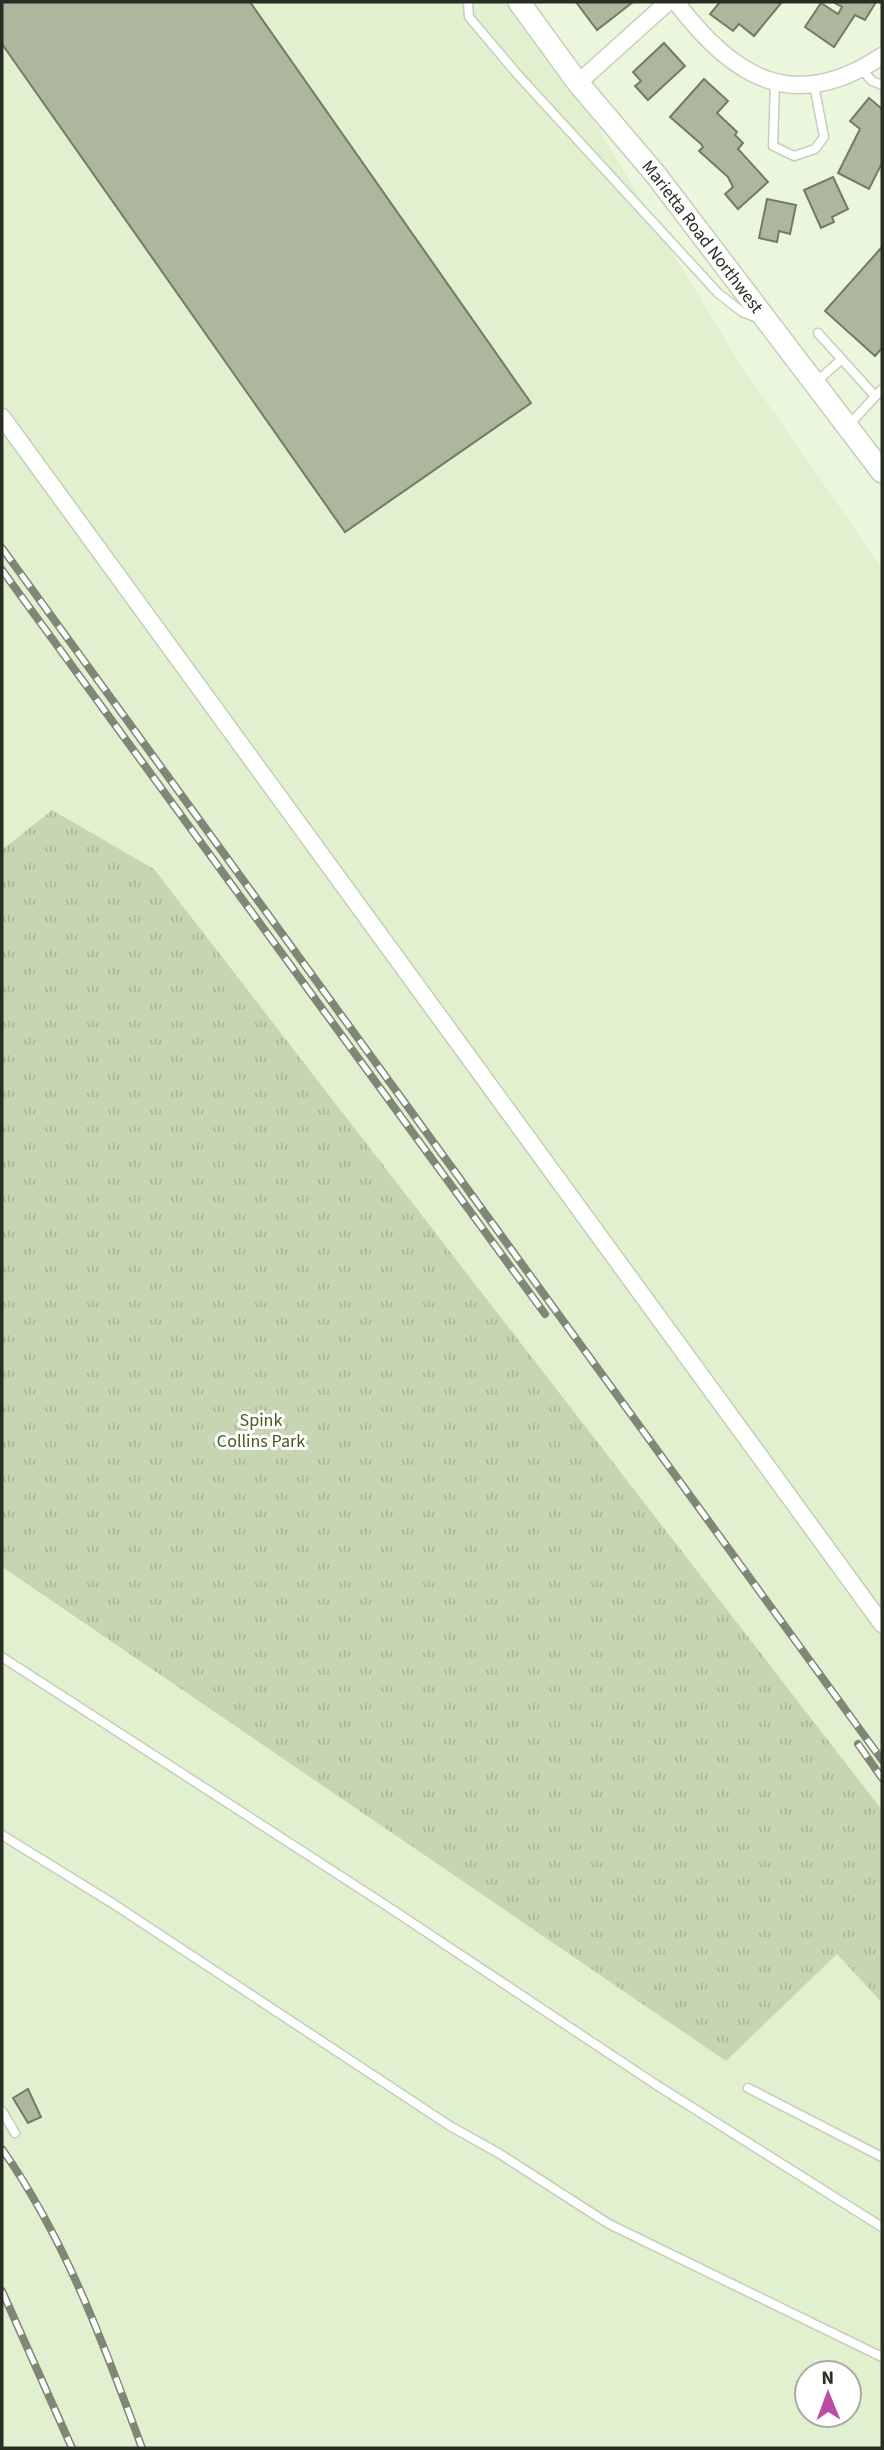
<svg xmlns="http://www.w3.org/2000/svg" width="884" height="2450" font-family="'Source Sans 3',sans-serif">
	<defs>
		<pattern id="park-tufts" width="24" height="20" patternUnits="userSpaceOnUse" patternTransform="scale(1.75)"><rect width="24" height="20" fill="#c6d6b2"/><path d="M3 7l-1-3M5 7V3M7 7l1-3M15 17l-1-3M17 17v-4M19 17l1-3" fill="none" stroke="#aab899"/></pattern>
	</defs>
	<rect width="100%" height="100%" fill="#ebf7dd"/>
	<path fill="#e1f0ce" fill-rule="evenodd" d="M2 2H522L738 361 882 568V1810L154 869 52 810 2 850Z
		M2 1568 725 2060 837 1954 882 2003V2448H2ZM807 2373H849V2415H807Z"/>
	<path fill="url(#park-tufts)" d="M52 810 154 869 882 1810V2003L837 1954 726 2061 2 1567V850Z"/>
	<path fill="#acb79e" stroke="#727c65" stroke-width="2" d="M2 2H250L531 403 345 532 2 44Z
		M576 2H633L597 30Z
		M720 2H782L754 36 739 24 733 31 710 14Z
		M833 2H876L865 20 855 15 834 47 805 27 821 3 838 14 842 7Z
		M664 43 685 66 648 100 635 86 641 81 633 72Z
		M704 79 728 101 717 113 737 132 735 135 743 143 738 149 768 182 738 209 725 194 733 187 728 177 699 151 703 147 701 144 670 117Z
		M869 98 882 109V163L869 189 838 173 860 129 850 121Z
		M833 177 848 209 832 217 834 222 821 228 804 190Z
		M767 199 796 205 790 234 779 231 777 242 759 238Z
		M882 247V348L875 356 825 311Z
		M28 2089 41 2117 28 2123 13 2098Z"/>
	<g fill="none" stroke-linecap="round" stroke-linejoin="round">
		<defs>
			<path id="lane" d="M468 2 469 17 518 75 718 293 742 312 758 318
				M862 70 872 81 882 85
				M775 83 773 146 794 156 815 149 824 137 814 85
				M818 333 875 396
				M816 382 842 359
				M849 425 882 389
				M2 1657 387 1906 655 2084 882 2227
				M2 1835 112 1903 450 2126 500 2154 609 2224 882 2357
				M748 2088 882 2157
				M2 2111 15 2133"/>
			<path id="street" d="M676 2C733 78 794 115 882 56
				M578 83 668 2
				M2 417 882 1624"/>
			<g id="secondary">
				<path id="s1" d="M519 2 578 83 656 175 882 472"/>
			</g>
		</defs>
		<use href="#lane" stroke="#c4d0b6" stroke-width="11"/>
		<use href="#street" stroke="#c4d0b6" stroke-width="19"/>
		<use href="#secondary" stroke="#c4d0b6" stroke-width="24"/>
		<use href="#lane" stroke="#fff" stroke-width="8"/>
		<use href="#street" stroke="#fff" stroke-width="16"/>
		<use href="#secondary" stroke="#fff" stroke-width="21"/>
		<defs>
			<path id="rail" d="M2 548 882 1760
				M2 570 545 1314
				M858 1744 882 1778
				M2 2149C66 2240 104 2345 142 2448
				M2 2291 72 2448"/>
		</defs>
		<use href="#rail" stroke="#7f8776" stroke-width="8"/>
		<use href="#rail" stroke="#fff" stroke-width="5" stroke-dasharray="16" stroke-linecap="butt"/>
	</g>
	<g text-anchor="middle" stroke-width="6" stroke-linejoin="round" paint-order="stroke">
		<g font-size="18" fill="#292e24" stroke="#fff">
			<text dy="6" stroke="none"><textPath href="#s1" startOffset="298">Marietta Road Northwest</textPath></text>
		</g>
		<g font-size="18" fill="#445b1d" stroke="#fff">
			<text x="261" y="1426">Spink<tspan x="261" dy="21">Collins Park</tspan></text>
		</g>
	</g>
	<rect width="884" height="2450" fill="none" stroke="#292e24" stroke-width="7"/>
	<g transform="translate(828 2394) rotate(359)"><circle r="33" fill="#ffffff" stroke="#a9aba7" stroke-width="2"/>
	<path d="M0-5L12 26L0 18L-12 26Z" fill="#bd4aa3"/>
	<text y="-10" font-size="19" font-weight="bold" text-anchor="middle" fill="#292e24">N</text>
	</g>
</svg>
